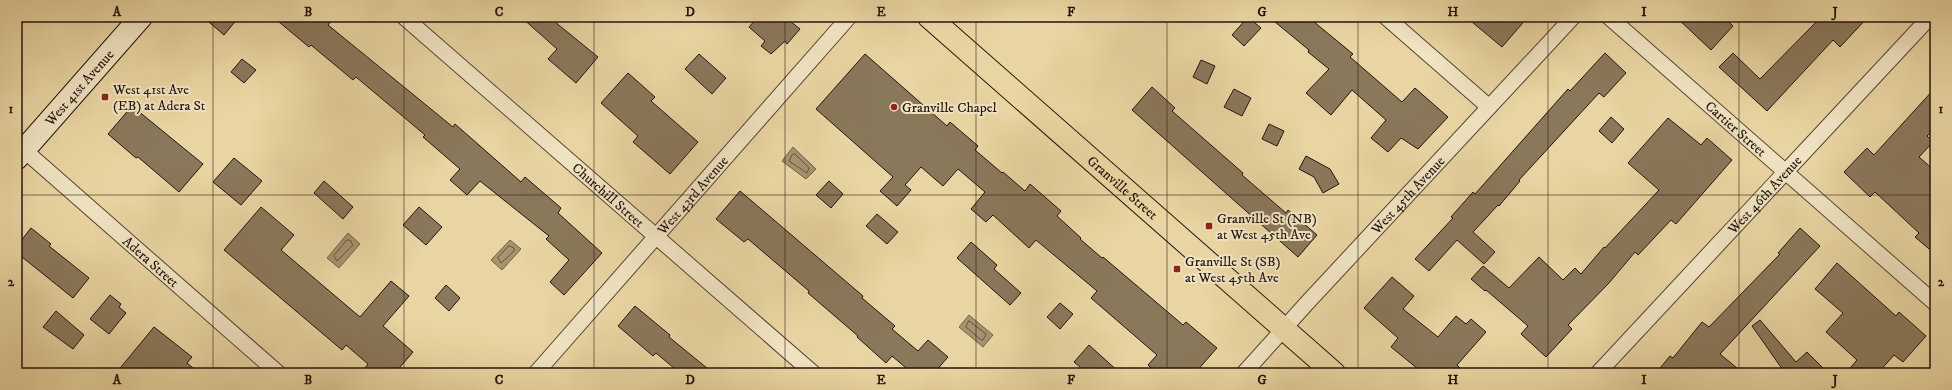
<svg xmlns="http://www.w3.org/2000/svg" width="1952" height="390" font-family="'IM FELL DW Pica',serif">
	<rect width="100%" height="100%" fill="#e9d5a3"/>
	<filter id="stains"><feTurbulence type="fractalNoise" baseFrequency=".005" numOctaves="4"/><feColorMatrix values="0 0 0 0 .2 0 0 0 0 .09 0 0 0 0 .02 0 0 0 .5 -.17"/></filter>
	<radialGradient id="worn" r=".72"><stop offset=".6" stop-color="#630" stop-opacity="0"/><stop offset="1" stop-color="#630" stop-opacity=".3"/></radialGradient>
	<path fill="#a69370" stroke="#726048" d="M793 147 816 169 806 179 782 161Z
		M348 233 360 244 339 268 327 258Z
		M510 240 521 249 502 270 491 260Z
		M969 315 993 335 983 347 959 327Z"/>
	<g fill="none" stroke-linecap="round" stroke-linejoin="round">
		<path stroke="#65543e" stroke-width="1" d="M795 154 809 168 807 173 789 161 792 155Z
			M347 240H350L353 245 337 261 334 256Z
			M509 246 514 248V251L501 263 498 258Z
			M969 321 986 334 983 340H981L966 327Z"/>
	</g>
	<path fill="#8a785b" stroke="#24140c" d="M203 17H239L224 35Z
		M273 17H335L328 25 453 127 455 124 521 182 525 177 561 208 558 213 602 253 564 295 550 282 569 260 546 239 549 236 480 181 467 195 450 180 460 169 423 137 425 135 356 77 353 80 311 45 309 47Z
		M521 17H549L598 57 576 83 548 59 557 49Z
		M758 17H785L800 29 787 44 785 41 771 54 761 46 765 41 749 27Z
		M1248 17 1261 28 1244 46 1232 35Z
		M1269 17H1308L1353 54 1350 57 1402 102 1415 88 1448 117 1418 149 1401 138 1388 152 1371 138 1386 120 1352 90 1331 115 1306 93 1329 69 1308 52 1309 50Z
		M1466 17H1528L1502 47Z
		M1676 17H1723L1733 26 1711 50Z
		M1821 17H1868L1840 47 1833 40 1767 111 1719 67 1733 53 1760 79Z
		M1605 53 1626 73 1604 97 1599 93 1519 180 1520 181 1499 206 1498 205 1473 232 1495 252 1484 264 1457 240 1429 271 1415 259 1453 218 1451 217 1473 192 1475 194 1568 89 1570 91Z
		M699 54 726 78 712 94 685 69Z
		M865 54 947 126 950 122 978 146 975 150 1002 173 1003 172 1025 191 1030 184 1061 211 1057 216 1081 238 1080 239 1102 258 1103 257 1183 325 1186 322 1217 348 1195 373H1157L1148 365 1157 355 1091 298 1097 291 1036 240 1029 248 993 215 986 222 971 209 985 192 958 169 943 186 921 167 905 185 911 190 897 206 880 191 893 177 816 109Z
		M242 59 256 70 244 83 231 72Z
		M1201 60 1215 66 1207 84 1193 77Z
		M628 73 655 97 651 101 698 142 670 174 633 142 638 136 601 103Z
		M1152 87 1175 108 1172 111 1243 173 1242 175 1286 213 1288 210 1317 235 1298 257 1132 110Z
		M1935 88V128L1927 136 1933 142 1919 157 1935 171V254L1915 237 1919 233 1875 192 1870 197 1844 172 1867 148 1874 155Z
		M1234 89 1251 98 1242 116 1224 107Z
		M132 106 203 164 179 192 138 157 136 158 108 134Z
		M1611 117 1624 129 1612 143 1599 131Z
		M1668 118 1701 145 1707 138 1732 160 1676 224 1671 220 1638 255 1635 252 1609 283 1568 325 1572 329 1546 357 1521 334 1528 326 1486 290 1485 291 1471 279 1483 266 1509 288 1539 257 1563 280 1575 268 1581 274 1604 247 1605 248 1659 190 1628 163Z
		M1269 124 1284 131 1277 146 1262 139Z
		M1306 156 1330 169 1339 184 1323 193 1314 177 1299 169Z
		M234 158 262 181 241 205 213 182Z
		M324 181 353 207 343 219 314 193Z
		M829 181 843 194 831 208 816 195Z
		M740 191 863 296 862 298 895 326 892 329 918 351 928 340 948 357 934 373H912L892 356 886 363 857 337 858 336 808 293 809 291 748 239 744 242 716 219Z
		M261 207 294 235 281 250 360 317 391 281 409 296 383 326 413 352 395 373H361L368 364 346 345 342 350 224 250Z
		M419 207 442 227 426 245 403 225Z
		M877 214 898 232 887 244 866 226Z
		M31 228 51 244 49 246 89 278 73 298 17 253V246Z
		M1800 228 1820 246 1720 354 1743 373H1656L1670 356 1673 358 1702 322 1709 327 1780 254 1778 253Z
		M971 242 997 265 994 269 1021 293 1010 305 957 258Z
		M1837 263 1896 316 1899 312 1926 336 1903 362 1894 355 1878 373H1846L1857 360 1826 332 1843 313 1815 289Z
		M1392 277 1414 296 1403 309 1438 337 1456 316 1466 324 1471 319 1486 332 1457 365 1465 373H1423L1391 347 1398 338 1364 308Z
		M446 285 460 298 449 311 435 298Z
		M110 295 121 304 119 307 126 313 109 334 90 319Z
		M1060 303 1073 314 1060 329 1047 317Z
		M635 306 670 335 669 337 713 373H680L656 353 653 356 618 326Z
		M56 311 84 335 73 349 43 327Z
		M1760 320 1796 362 1807 352 1828 373H1785L1752 326Z
		M154 327 192 357 187 363 199 373H116Z
		M1089 345 1120 373H1087L1074 362Z"/>
	<g fill="none" stroke-linecap="round" stroke-linejoin="round">
		<defs>
			<g id="minor">
				<path id="s1" d="M404 17 813 373"/>
				<path d="M1386 17 1489 107"/>
				<path id="s2" d="M1609 17 1935 303"/>
				<path id="s3" d="M24 150 278 373"/>
				<path id="s4" d="M536 373 849 17"/>
				<path id="s5" d="M1244 373 1307 303 1573 17"/>
				<path id="s6" d="M1598 373 1930 17"/>
			</g>
			<g id="secondary">
				<path id="s7" d="M17 158 141 17"/>
			</g>
			<g id="trunk">
				<path id="s8" d="M929 17 1334 373"/>
			</g>
		</defs>
		<use href="#minor" stroke="#554432" stroke-width="17"/>
		<use href="#secondary" stroke="#24140c" stroke-width="24"/>
		<use href="#trunk" stroke="#24140c" stroke-width="24"/>
		<use href="#minor" stroke="#f1e4c3" stroke-width="15"/>
		<use href="#secondary" stroke="#f1e4c3" stroke-width="22"/>
		<use href="#trunk" stroke="#e9d5a3" stroke-width="22"/>
	</g>
	<path fill="none" stroke="#24140c" stroke-width="1" stroke-opacity="0.55" d="M213 17V373M404 17V373M594 17V373M785 17V373M976 17V373M1167 17V373M1358 17V373M1548 17V373M1739 17V373M17 195H1935"/>
	<g fill="#8f2418" stroke="#f1e4c3" stroke-width="1.5">
		<rect x="101" y="93" width="8" height="8" rx="2"/>
		<circle cx="894" cy="107" r="4"/>
		<rect x="1205" y="222" width="8" height="8" rx="2"/>
		<rect x="1173" y="265" width="8" height="8" rx="2"/>
	</g>
	<g text-anchor="middle" stroke-width="4" stroke-linejoin="round" paint-order="stroke">
		<g font-size="14" fill="#24140c" stroke="#f1e4c3">
			<text dy="5" stroke="none"><textPath href="#s7" startOffset="94">West 41st Avenue</textPath></text>
			<text dy="5" stroke="none"><textPath href="#s2" startOffset="169">Cartier Street</textPath></text>
			<text dy="5" stroke="none"><textPath href="#s8" startOffset="258">Granville Street</textPath></text>
			<text dy="5" stroke="none"><textPath href="#s4" startOffset="237">West 43rd Avenue</textPath></text>
			<text dy="5" stroke="none"><textPath href="#s5" startOffset="242">West 45th Avenue</textPath></text>
			<text dy="5" stroke="none"><textPath href="#s1" startOffset="271">Churchill Street</textPath></text>
			<text dy="5" stroke="none"><textPath href="#s6" startOffset="244">West 46th Avenue</textPath></text>
			<text dy="5" stroke="none"><textPath href="#s3" startOffset="169">Adera Street</textPath></text>
		</g>
		<g font-size="14" fill="#24140c" stroke="#f1e4c3" text-anchor="start">
			<text x="113" y="94">West 41st Ave<tspan x="113" dy="16">(EB) at Adera St</tspan></text>
			<text x="902" y="112">Granville Chapel</text>
			<text x="1217" y="223">Granville St (NB)<tspan x="1217" dy="16">at West 45th Ave</tspan></text>
			<text x="1185" y="266">Granville St (SB)<tspan x="1185" dy="16">at West 45th Ave</tspan></text>
		</g>
	</g>
	<rect width="1952" height="390" fill="none" stroke="#e9d5a3" stroke-width="44"/>
	<rect x="22" y="22" width="1908" height="346" fill="none" stroke="#24140c" stroke-width="1.5"/>
	<g font-size="13" text-anchor="middle" font-weight="bold" fill="#24140c">
		<text x="117" y="16">A</text>
		<text x="308" y="16">B</text>
		<text x="499" y="16">C</text>
		<text x="690" y="16">D</text>
		<text x="881" y="16">E</text>
		<text x="1071" y="16">F</text>
		<text x="1262" y="16">G</text>
		<text x="1453" y="16">H</text>
		<text x="1644" y="16">I</text>
		<text x="1835" y="16">J</text>
		<text x="11" y="113">1</text>
		<text x="1941" y="113">1</text>
		<text x="11" y="286">2</text>
		<text x="1941" y="286">2</text>
		<text x="117" y="384">A</text>
		<text x="308" y="384">B</text>
		<text x="499" y="384">C</text>
		<text x="690" y="384">D</text>
		<text x="881" y="384">E</text>
		<text x="1071" y="384">F</text>
		<text x="1262" y="384">G</text>
		<text x="1453" y="384">H</text>
		<text x="1644" y="384">I</text>
		<text x="1835" y="384">J</text>
	</g>
	<rect width="100%" height="100%" filter="url(#stains)"/>
	<rect width="100%" height="100%" fill="url(#worn)"/>
</svg>
